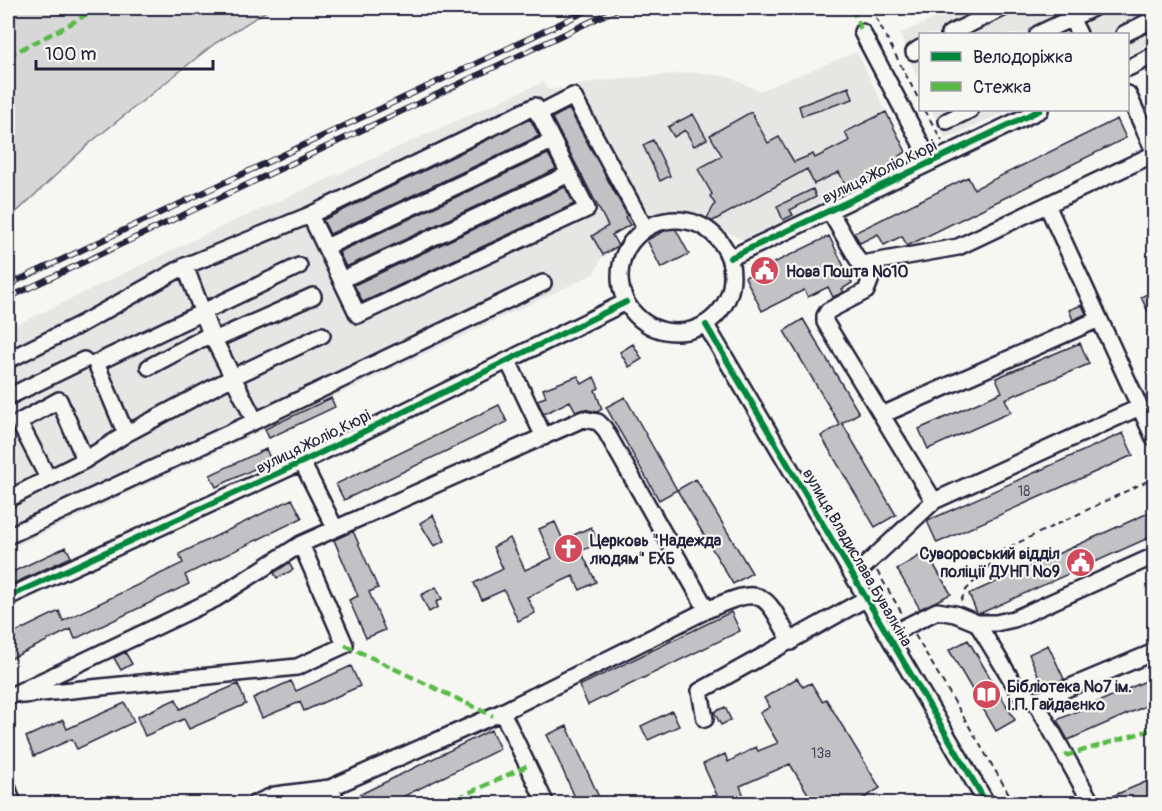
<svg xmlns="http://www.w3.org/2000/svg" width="1162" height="811" font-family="Pangolin,sans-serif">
	<rect width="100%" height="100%" fill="#f6f6f2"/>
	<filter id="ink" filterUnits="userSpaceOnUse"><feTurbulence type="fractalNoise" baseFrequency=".0167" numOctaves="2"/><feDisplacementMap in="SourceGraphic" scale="12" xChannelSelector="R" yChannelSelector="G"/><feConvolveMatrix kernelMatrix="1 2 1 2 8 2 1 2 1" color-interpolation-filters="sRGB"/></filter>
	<g filter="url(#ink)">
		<path fill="#e6e6e4" d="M958 8H1154V42L1128 55V34H920V85L900 34Z
			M857 52 906 152 899 156 902 163 746 239H741L688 211H669L646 220 573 86 592 82 695 72 729 77 759 91Z
			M543 82 548 90 561 88 638 221 622 230 617 221 592 236 603 255 594 274 8 550V329L208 233Z
			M932 110H1010L946 139Z"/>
		<path fill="#d7d7d7" stroke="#7c7c89" stroke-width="1.5" d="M8 8H271L214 44 91 142 8 220Z"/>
		<path fill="#c2c2c4" stroke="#22223b" stroke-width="1.5" d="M849 87 853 99 802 116 799 106Z
			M569 109 627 215 625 217 630 225 612 235 618 246 603 255 592 236 608 226 552 118Z
			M751 112 768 143 779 137 794 162 813 154 815 158 849 141 845 132 886 112 906 152 899 156 902 163 847 189 839 172 814 184 807 169 702 227 715 204 710 196 712 194 698 169 722 156 710 135Z
			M693 114 707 139 694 146 685 130 674 137 668 127Z
			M530 119 539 136 330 234 323 220Z
			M1117 119 1126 138 907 246 902 236 884 245 878 234 860 243 854 233 968 177 974 189Z
			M653 140 670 176 660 181 643 145Z
			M548 154 556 169 346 267 339 252Z
			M565 187 574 204 363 302 354 285Z
			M813 189 816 197 790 210 793 215 783 220 777 206Z
			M674 226 689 254 661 268 647 240Z
			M829 236 852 283 842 289 844 292 833 297 828 287 808 297 804 290 762 311 745 277Z
			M1155 290V326L1141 297Z
			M1082 305 1086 314 1073 320 1069 310Z
			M803 319 859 413 842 423 896 515 875 527 821 436 840 425 784 331Z
			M1080 343 1089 364 1005 399 1011 412 928 449 919 429 1002 392 996 378Z
			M633 344 642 359 629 367 620 352Z
			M578 376 582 384 594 377 599 388 595 390 602 409 597 412 584 409 576 412 570 401 544 414 537 400 546 397 543 389Z
			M625 397 677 490 659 500 606 407Z
			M331 398 335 407 269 438 265 429Z
			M499 405 507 422 344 500 336 484Z
			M1123 433 1133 455 937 543 927 521Z
			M266 449 271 461 216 487 210 475Z
			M696 479 752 573 733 584 677 490Z
			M292 499 302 518 185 575 189 584 75 639 71 629 8 660V636L59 611 63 621 183 563 179 554Z
			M1155 510V535L981 613H977L969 594Z
			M433 515 445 541 434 546 420 523Z
			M555 522 563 540 591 527 599 543 581 551 596 582 580 590 573 576 527 597 535 613 518 621 504 590 482 600 474 583 503 569 493 547 510 538 525 570 552 558 539 529Z
			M353 531 378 588 369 592 385 630 366 638 349 600 358 596 334 540Z
			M66 547 71 557 8 586V574Z
			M926 552 951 594 920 609 897 569Z
			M289 563 293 570 277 578 274 573Z
			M436 587 442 599 436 602 438 607 429 612 421 595Z
			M731 612 740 631 588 705 579 686Z
			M968 640 1015 720 996 731 949 650Z
			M1048 645 1064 679 1044 688 1029 654Z
			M125 652 132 664 121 670 114 658Z
			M351 666 360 686 304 711 300 702 262 718 253 698 291 681 296 691Z
			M1155 677V702L1068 740 1057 720Z
			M797 678 803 687 811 683 822 701 826 699 880 788 855 804H814L790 764 740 786 747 804H721L703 764 725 754 728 762 756 747 758 751 778 743 760 713 770 707 764 698Z
			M238 684 246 704 189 729 184 719 145 736 137 717 176 699 180 709Z
			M125 703 134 722 77 749 72 739 34 756 26 737 63 720 67 729Z
			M725 707 731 720 721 725 714 712Z
			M672 711 679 726 648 740 641 726Z
			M567 726 602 804H578L547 735Z
			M491 730 500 749 388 804H348L347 801Z
			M1155 778V804H1102L1101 801Z"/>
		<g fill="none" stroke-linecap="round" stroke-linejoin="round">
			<defs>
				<path id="minor" d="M1066 8 1079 34
					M862 32 930 161
					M949 34 1003 8
					M1038 34 1093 8
					M1124 34 1154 19
					M914 52 920 48
					M1128 68 1154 55
					M1128 94 1154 151
					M538 114 573 96 645 228
					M947 121 970 110
					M1047 205 1154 438
					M829 210 870 281 866 291 828 311 825 316V322L934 501
					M620 276a56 56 0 1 1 112 0a56 56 0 1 1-112 0Z
					M326 247 552 141
					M730 258 1040 110
					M862 264 958 247 1154 154
					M185 266 211 334 255 421
					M341 280 569 174
					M706 325 987 804
					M214 340 313 296
					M8 360 81 324 185 266 310 215 535 106 587 209 358 315 310 215
					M508 361 544 437
					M149 367 211 334
					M8 397 84 360
					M882 415 1099 319
					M126 434 96 363 299 266
					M302 462 335 528
					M48 478 19 422 59 400 85 460
					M8 499 85 460 126 434 233 377 322 335
					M8 536 255 421 543 283
					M854 576 934 501 1140 407
					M8 597 302 462 626 302
					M977 623 1019 692 1034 699H1042L1154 652
					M889 635 937 611 955 614 977 623H996L1014 619 1154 556
					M23 695 297 667 345 645 301 544
					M8 697 215 599 301 544 583 419 598 422 604 428 707 610
					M1034 699 1092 804
					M502 712 546 804
					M705 719 700 691 867 598
					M330 788 338 804
					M8 789 13 804
					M254 804 275 795 330 788 502 712 707 610C763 585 764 591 791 642"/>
			</defs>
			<use href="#minor" stroke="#22223b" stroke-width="20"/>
			<path stroke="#22223b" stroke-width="2" stroke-dasharray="6 4.5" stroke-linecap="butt" d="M871 8 920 102
				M925 110 933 125
				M936 130 942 141
				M877 571 903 615
				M961 601 966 590 1005 549 1154 478
				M915 635 1015 804"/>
			<use href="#minor" stroke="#f6f6f2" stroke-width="15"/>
			<defs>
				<path id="rail" d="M8 285 593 8
					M8 298 619 8"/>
			</defs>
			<use href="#rail" stroke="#22223b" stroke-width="6"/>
			<use href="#rail" stroke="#f6f6f2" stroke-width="4" stroke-dasharray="11" stroke-linecap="butt"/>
			<path stroke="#58b947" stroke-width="4.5" stroke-dasharray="9 4.5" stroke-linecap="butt" d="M852 8 862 32
				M8 56 67 26 97 8
				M345 645 493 716
				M1065 756 1154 729
				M445 804 527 766"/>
			<defs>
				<path id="cycleway" d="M730 258 1040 110
					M706 325 987 804
					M8 597 302 462 626 302"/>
			</defs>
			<use href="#cycleway" stroke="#f6f6f2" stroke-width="10"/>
			<use href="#cycleway" stroke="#00873e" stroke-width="6"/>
		</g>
	</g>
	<defs>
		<symbol id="civic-disc" viewBox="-11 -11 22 22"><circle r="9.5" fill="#d1495b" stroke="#f6f6f2"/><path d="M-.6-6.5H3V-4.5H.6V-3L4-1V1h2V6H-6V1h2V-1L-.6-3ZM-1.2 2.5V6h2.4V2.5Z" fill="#fff"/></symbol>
		<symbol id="church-disc" viewBox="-11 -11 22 22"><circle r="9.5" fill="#d1495b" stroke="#f6f6f2"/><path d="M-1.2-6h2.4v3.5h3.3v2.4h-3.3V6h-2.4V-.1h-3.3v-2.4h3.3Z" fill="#fff"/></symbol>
		<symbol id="library-disc" viewBox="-11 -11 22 22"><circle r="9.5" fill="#d1495b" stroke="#f6f6f2"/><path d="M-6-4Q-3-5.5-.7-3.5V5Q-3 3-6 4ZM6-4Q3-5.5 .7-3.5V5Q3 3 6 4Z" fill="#fff"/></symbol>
	</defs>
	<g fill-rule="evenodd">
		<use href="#civic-disc" x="748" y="254" width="33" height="33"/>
		<use href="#church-disc" x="552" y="532" width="33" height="33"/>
		<use href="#civic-disc" x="1064" y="546" width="33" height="33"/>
		<use href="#library-disc" x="970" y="678" width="33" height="33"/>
	</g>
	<g text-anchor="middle" stroke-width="4.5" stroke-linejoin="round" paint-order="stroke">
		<g font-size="14" fill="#4a4a5d">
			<text x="1024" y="496">18</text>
			<text x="821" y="758">13а</text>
		</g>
		<g font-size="16" fill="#22223b" stroke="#f6f6f2">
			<text transform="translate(879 171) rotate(-26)" y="6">вулиця Жоліо Кюрі</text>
			<text transform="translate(313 441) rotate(-26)" y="6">вулиця Жоліо Кюрі</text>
			<text transform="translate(858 557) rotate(60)" y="6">вулиця Владислава Бувалкіна</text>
		</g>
		<g font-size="16" font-weight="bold" fill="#22223b" stroke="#f6f6f2" text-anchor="start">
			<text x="786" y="277">Нова Пошта №10</text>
			<text x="590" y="546">Церковь "Надежда<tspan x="590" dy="18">людям" ЕХБ</tspan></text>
			<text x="1060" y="559" text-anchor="end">Суворовський відділ<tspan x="1060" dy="18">поліції ДУНП №9</tspan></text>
			<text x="1007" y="692">Бібліотека №7 ім.<tspan x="1007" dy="18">І.П. Гайдаєнко</tspan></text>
		</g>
	</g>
	<rect width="1162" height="811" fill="none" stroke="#f6f6f2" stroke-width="30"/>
	<rect x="15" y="15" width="1132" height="781" fill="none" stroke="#22223b" stroke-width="2" filter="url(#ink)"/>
	<rect x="919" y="33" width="210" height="78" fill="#f6f6f2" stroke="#a1a1a9" stroke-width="1.5"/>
	<rect x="931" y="52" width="30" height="9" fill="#00873e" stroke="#a1a1a9" stroke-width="1.5"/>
	<text x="973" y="63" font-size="18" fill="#22223b">Велодоріжка</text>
	<rect x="931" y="82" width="30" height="9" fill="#58b947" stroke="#a1a1a9" stroke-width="1.5"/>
	<text x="973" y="93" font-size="18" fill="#22223b">Стежка</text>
	<path d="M36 60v9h177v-9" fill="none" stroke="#22223b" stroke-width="3"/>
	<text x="45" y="60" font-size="18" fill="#22223b" stroke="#f6f6f2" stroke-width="4.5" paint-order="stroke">100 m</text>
</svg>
